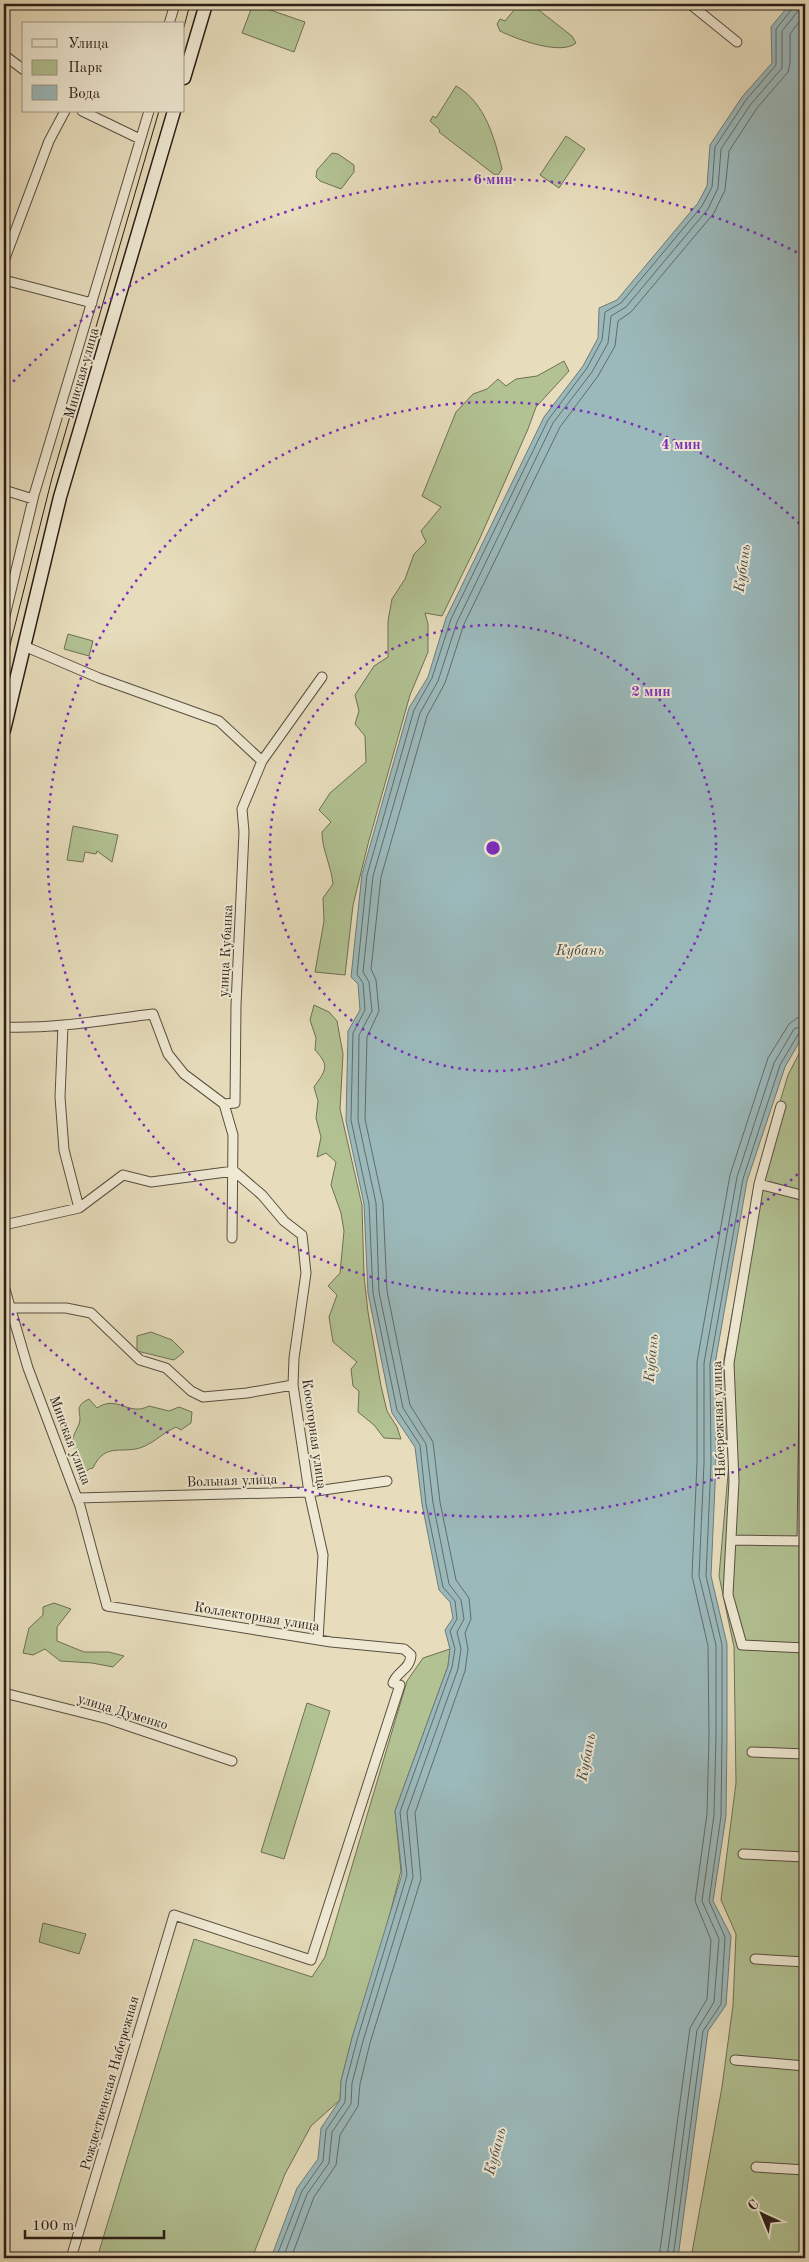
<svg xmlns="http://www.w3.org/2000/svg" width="809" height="2262" font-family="'Old Standard TT',serif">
	<rect width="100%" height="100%" fill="#e7ddbc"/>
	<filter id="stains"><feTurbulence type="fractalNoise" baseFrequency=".004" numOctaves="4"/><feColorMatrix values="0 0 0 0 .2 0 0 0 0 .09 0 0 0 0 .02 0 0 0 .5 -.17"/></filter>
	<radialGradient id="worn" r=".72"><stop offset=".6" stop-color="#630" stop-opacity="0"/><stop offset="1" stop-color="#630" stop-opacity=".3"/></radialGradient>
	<path fill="#b2c293" stroke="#6e7055" d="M253 4 305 22 294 52 242 33Z
		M519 4H531L572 36 576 43C561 56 516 39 500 31L497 24 500 19 505 21Z
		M456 86C485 102 495 139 502 169L498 175H495L439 132 440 130 430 121 433 116 436 118Z
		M566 136 585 149 559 188 540 175Z
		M332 153 338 154 354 165V172L341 189 320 181 316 177 317 170Z
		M564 361 569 371 536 407 528 429 480 538 442 616 425 613 428 624V652L410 695 368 844 353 905 345 975 315 972 324 921 323 898 333 884C331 865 322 850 322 832L331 822 319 810 330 793 366 762 365 736 355 724 359 711 355 695 374 666 388 657V621L392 599 405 579 414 554 426 542 421 531 441 507 422 496 456 412 473 394 487 389 498 379 506 386 516 379 537 376Z
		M68 634 93 641 89 656 64 649Z
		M73 826 118 835 112 862 97 851 96 854 85 852 83 862 67 860Z
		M314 1005 329 1012 337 1021 343 1054 340 1109 362 1205 364 1276 368 1312 381 1386 387 1411 397 1427 401 1439 384 1438 374 1425 358 1412 359 1391 353 1386 351 1369 357 1362 333 1342 329 1317 337 1295 328 1286 340 1273 344 1231 341 1213 331 1185 336 1162 326 1153 317 1157 321 1137 316 1118 318 1101 314 1087C326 1070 330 1066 315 1050L316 1038 310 1020Z
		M805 1042V2258H691L722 2087 733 2005 736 1934 721 1900 736 1783 734 1647 719 1576 729 1463 723 1410 724 1359 757 1179 788 1075Z
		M151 1332 172 1340 184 1352 174 1360 137 1351V1336Z
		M89 1399 97 1408C118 1394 128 1417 149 1406L169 1411 179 1407 192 1412 191 1423 181 1430 176 1427C164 1432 156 1441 145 1446 124 1456 106 1440 93 1468L89 1469 82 1476 75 1469 76 1451 72 1440C74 1434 77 1429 79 1424 83 1413 72 1407 89 1399Z
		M54 1603 71 1609 57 1627V1641L84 1652H109L124 1656 113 1667 92 1663 60 1661 45 1649 33 1655 23 1653 29 1628 43 1615V1607Z
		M450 1649 448 1666 395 1811 401 1871 380 1952 352 2038 341 2081 340 2100 311 2126 285 2174 252 2258H97L194 1939 312 1977 325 1957 407 1681 423 1658Z
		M307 1703 330 1711 284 1859 261 1852Z
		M43 1923 86 1934 79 1954 39 1942Z"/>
	<path fill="#9bb9bb" stroke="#6e7b79" d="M790 4H805V1032L785 1067 747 1181 715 1364 716 1463 711 1576 727 1644V1736L726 1816 713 1901 731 1936 726 2005 708 2031 678 2258H271L297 2188 318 2159 321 2128 340 2100 341 2081 352 2038 402 1874 395 1811 448 1666 450 1649 445 1630 453 1618 450 1602 439 1590 422 1504 415 1447 392 1413 368 1293 364 1204 346 1121 348 1031 360 1010 358 984 351 977 362 874 409 708 428 677 446 618 544 417 583 366 598 338 599 308 617 300 698 203 707 186 710 145 742 97 772 63 771 27Z"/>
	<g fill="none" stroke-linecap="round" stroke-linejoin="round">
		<path stroke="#626c69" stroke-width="1" d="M276 2258 302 2191 323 2161 326 2130 345 2102 346 2082 357 2040 407 1875 400 1812 452 1667 455 1649 450 1631 457 1619 455 1601 443 1587 426 1504 420 1445 397 1410 373 1293 369 1204 351 1120 353 1033 365 1010 363 983 357 974 367 875 414 710 432 678 451 619 548 420 587 368 602 340 605 312 621 303 702 206 712 187 715 147 746 100 776 65V29L792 9 793 4
			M283 2258 307 2194 329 2163 332 2132 351 2104 352 2083 363 2041 413 1877 407 1812 458 1669 461 1649 457 1632 464 1619 461 1600 449 1584 433 1503 426 1444 403 1408 379 1292 376 1203 358 1120 359 1035 372 1011 369 982 363 972 373 876 420 713 438 681 457 622 553 423 592 372 608 343 611 316 626 307 708 209 718 188 721 149 751 104 782 68V31L798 11 800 4
			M291 2258 314 2197 336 2165 340 2135 358 2106 360 2084 370 2043 421 1879 415 1813 465 1671 468 1649 465 1633 471 1619 469 1598 456 1580 440 1502 433 1442 410 1405 387 1291 383 1203 365 1119 367 1037 379 1011 376 980 371 969 381 877 427 716 445 683 464 624 560 427 598 376 615 346 618 321 631 312 714 213 725 190 729 151 757 108 788 72 790 63V34L805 14
			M659 2258 690 2028 707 1999 711 1940 695 1901 707 1814 709 1736 708 1646 692 1576 697 1463V1362L730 1175 768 1058 789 1024 797 1018 805 1017
			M667 2258 697 2030 714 2002 719 1939 702 1901 714 1815 716 1736V1645L699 1576 704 1463V1363L737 1177 774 1063 794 1029 805 1025
			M673 2258 703 2031 721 2004 725 1937 709 1901 721 1816 722 1736V1645L706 1576 711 1463 710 1364 743 1179 780 1065 799 1033 805 1031"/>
		<defs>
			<path id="minor" d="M690 4 737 42
				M169 24 175 4
				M4 55 24 70
				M82 111 140 139
				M4 261 49 141 65 111
				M4 280 92 303
				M4 490 33 499
				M4 620 34 495 149 111
				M24 646 99 678 219 721 262 761
				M63 1025 60 1097 64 1150 79 1208
				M4 1027C54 1029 104 1020 153 1014L168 1054 184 1074 224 1104
				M781 1106 759 1184 729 1363 734 1481 728 1595 742 1645 805 1648
				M759 1184 805 1196
				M4 1225 79 1208 123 1175 151 1182 234 1171 262 1195 284 1221 302 1235 306 1273 294 1358 293 1385 309 1492 323 1555 318 1640
				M232 1238 233 1135 224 1104 235 1103 236 1005 244 832 242 809 262 761 322 677
				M4 1286 28 1368 80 1506 107 1606 331 1642 404 1649 411 1655C410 1670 397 1671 393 1683L400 1685 311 1960 174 1915 71 2258
				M10 1308H66L91 1313 140 1360 166 1368 191 1391 203 1397 247 1393 293 1385
				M77 1498 309 1492 387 1481
				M733 1540 805 1541
				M802 1541 805 1326
				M4 1693 108 1719 232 1761
				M752 1752 805 1754
				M743 1854 805 1857
				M755 1959 805 1962
				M735 2060 805 2066
				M756 2167 805 2170"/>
			<path id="secondary" d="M184 78 206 4
				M4 730 60 497 174 111"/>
		</defs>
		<use href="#minor" stroke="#594e40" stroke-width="11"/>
		<use href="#secondary" stroke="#2a1e17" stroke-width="15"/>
		<use href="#minor" stroke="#efe9d3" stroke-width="9"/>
		<use href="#secondary" stroke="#efe9d3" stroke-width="12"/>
		<path stroke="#2a1e17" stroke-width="1" d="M184 27 190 4
			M4 669 52 478 159 111"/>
	</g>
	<g fill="none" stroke="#7b2cbf" stroke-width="2.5" stroke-dasharray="2.5 5">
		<circle cx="493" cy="848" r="223"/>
		<path d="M803 1169A446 446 0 1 1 803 527"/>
		<path d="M802 1441A669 669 0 0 1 8 1309M8 387A669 669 0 0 1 802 255"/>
	</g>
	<g text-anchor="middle" stroke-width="4" stroke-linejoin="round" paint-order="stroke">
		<g font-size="14" fill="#2a1e17" stroke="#efe9d3">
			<text transform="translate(81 373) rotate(-74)" y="5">Минская улица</text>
			<text transform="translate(225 951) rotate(-87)" y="5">улица Кубанка</text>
			<text transform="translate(718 1419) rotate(-92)" y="5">Набережная улица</text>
			<text transform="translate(315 1434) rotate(82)" y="5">Косогорная улица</text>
			<text transform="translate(71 1440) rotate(69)" y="5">Минская улица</text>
			<text transform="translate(232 1480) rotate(-2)" y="5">Вольная улица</text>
			<text transform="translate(257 1616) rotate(9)" y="5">Коллекторная улица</text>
			<text transform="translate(123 1711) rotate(17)" y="5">улица Думенко</text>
			<text transform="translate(109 2083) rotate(-74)" y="5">Рождественская Набережная</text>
		</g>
		<g font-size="15" font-style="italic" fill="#4c4c48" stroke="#efe9d3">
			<text transform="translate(742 568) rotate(-82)" y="5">Кубань</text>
			<text x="580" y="955">Кубань</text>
			<text transform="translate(651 1358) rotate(-85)" y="5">Кубань</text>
			<text transform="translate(586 1757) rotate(-79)" y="5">Кубань</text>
			<text transform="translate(495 2151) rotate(-75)" y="5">Кубань</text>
		</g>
	</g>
	<circle cx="493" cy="848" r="8" fill="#7b2cbf" stroke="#efe9d3" stroke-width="2.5"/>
	<g font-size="15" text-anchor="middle" font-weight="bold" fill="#7b2cbf" stroke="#efe9d3" stroke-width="4" stroke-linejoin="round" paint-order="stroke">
		<text x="493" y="184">6 мин</text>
		<text x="681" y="449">4 мин</text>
		<text x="651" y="696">2 мин</text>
	</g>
	<rect width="809" height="2262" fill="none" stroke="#e7ddbc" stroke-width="20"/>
	<rect x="5" y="5" width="799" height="2252" fill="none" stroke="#2a1e17" stroke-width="2.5"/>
	<rect x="10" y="10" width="789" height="2242" fill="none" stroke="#2a1e17"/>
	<rect x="22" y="22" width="162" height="90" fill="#efe9d3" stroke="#a09888"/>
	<rect x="32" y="39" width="25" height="8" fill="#efe9d3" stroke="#a09888"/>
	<text x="68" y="48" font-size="15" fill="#2a1e17">Улица</text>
	<rect x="32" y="60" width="25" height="15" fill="#b2c293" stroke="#a09888"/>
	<text x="68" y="72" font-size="15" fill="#2a1e17">Парк</text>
	<rect x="32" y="85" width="25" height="15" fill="#9bb9bb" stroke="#a09888"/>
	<text x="68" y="98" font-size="15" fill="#2a1e17">Вода</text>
	<g transform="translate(762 2214) rotate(316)" stroke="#efe9d3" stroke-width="4" paint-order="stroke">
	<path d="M0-4L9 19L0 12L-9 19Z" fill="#2a1e17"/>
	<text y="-8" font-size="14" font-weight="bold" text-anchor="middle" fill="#2a1e17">С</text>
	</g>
	<path d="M25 2230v8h139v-8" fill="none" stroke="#2a1e17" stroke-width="2.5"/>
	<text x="32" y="2230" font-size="15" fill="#2a1e17" stroke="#efe9d3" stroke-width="4" paint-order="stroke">100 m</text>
	<rect width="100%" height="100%" filter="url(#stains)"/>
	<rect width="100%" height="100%" fill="url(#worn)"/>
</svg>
